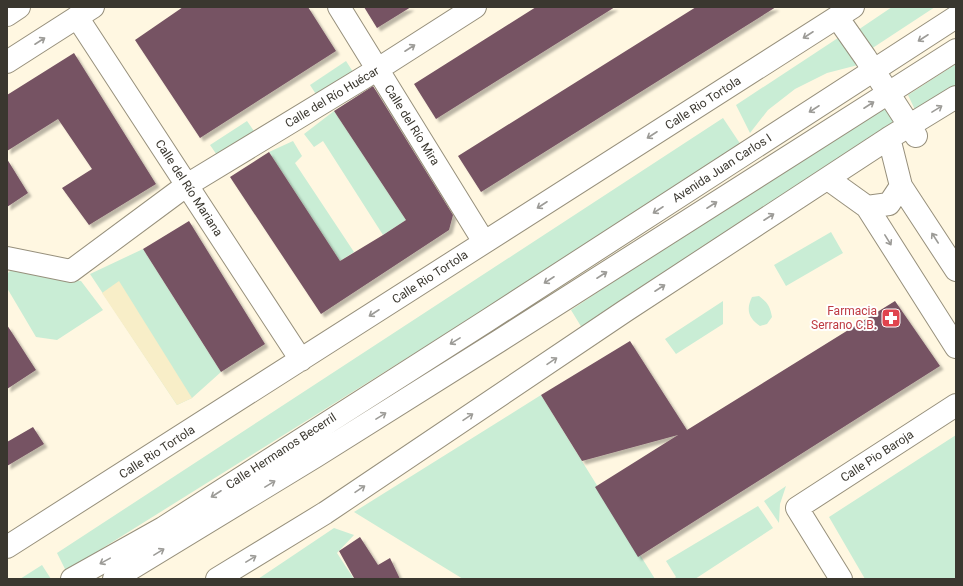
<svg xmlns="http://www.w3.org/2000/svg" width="963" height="586" font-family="Roboto,sans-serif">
	<defs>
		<filter id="shadow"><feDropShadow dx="3.5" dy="3.5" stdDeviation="1" flood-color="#0004"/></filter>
	</defs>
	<rect width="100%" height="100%" fill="#fff7e1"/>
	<path fill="#c9edd5" d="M892 7H935L868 51 855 32Z
		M844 34 858 65 827 73 795 89 768 110 750 133 736 105Z
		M346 61 355 75 319 99 310 85Z
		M956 64V89L917 114 908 95Z
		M886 100 902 123 582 328 571 310Z
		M334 111 406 220 383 235 323 141 314 147 304 134Z
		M723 118 743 148 66 571 57 553Z
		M247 121 256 134 219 158 210 145Z
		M293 141 302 156 295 163 354 252 340 261 269 152Z
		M831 232 843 253 786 286 774 265Z
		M143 249 221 372 192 398 177 405 90 274Z
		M11 270 81 281 103 310 57 340 36 337 7 288V274Z
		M759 296C768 303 770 306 772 317L767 324 760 326C748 318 746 309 752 297Z
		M723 301V324L676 354 665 339Z
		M541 395 655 579H463L354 512Z
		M956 435V579H865L829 517Z
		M786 486 780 504 779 523 764 501Z
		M758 506 773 528 695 579H674L676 577 666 561Z
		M334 528 354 535 337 553 354 579H258Z
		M42 565 51 579H20Z"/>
	<path fill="#f8eec8" d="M119 281 192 398 177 405 102 293Z"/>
	<path fill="#765363" filter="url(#shadow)" d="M183 7H308L336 51 200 138 135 40Z
		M364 7H411L377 28Z
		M536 7H615L436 119 414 84Z
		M696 7H776L481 192 458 156Z
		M74 53 156 184 89 225 62 188 92 169 58 119 7 151V95Z
		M373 86 453 215 449 230 321 314 230 177 269 152 340 261 383 235 406 220 334 111Z
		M7 159 28 193 7 207Z
		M189 221 265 344 221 372 143 249Z
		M895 301 940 366 638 557 595 487 678 435 582 461 541 395 630 341 687 430Z
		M7 325 36 370 7 389Z
		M33 427 44 444 7 466V442Z
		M360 537 378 565 390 558 400 579H352L354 578 339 551Z"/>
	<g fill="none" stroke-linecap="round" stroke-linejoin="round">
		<defs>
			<path id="minor" d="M339 7 484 242
				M7 15 19 7
				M77 17 301 360
				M837 17 865 57 916 136
				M7 62 93 7
				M828 179 867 207 889 204 901 186 889 138
				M901 186 956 270
				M867 207 956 347
				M7 258 71 271 187 185 378 69 475 7
				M7 547 853 7
				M217 579 325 513 625 311 889 138 956 97
				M841 579 797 508 956 405"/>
			<path id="major" d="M72 579 163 528 488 320 956 17
				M114 579 316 456 499 341 956 50"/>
		</defs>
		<use href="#minor" stroke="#97907c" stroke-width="24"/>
		<use href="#major" stroke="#97907c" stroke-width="24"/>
		<use href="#minor" stroke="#fff" stroke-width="22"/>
		<use href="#major" stroke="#fff" stroke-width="22"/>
	</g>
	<defs><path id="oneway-shaft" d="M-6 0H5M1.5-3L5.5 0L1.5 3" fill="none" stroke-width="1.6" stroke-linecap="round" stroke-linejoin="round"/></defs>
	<g stroke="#9c9b97">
		<use href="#oneway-shaft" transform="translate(808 35) rotate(147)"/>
		<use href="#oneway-shaft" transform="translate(923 38) rotate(147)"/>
		<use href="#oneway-shaft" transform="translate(40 41) rotate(-33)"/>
		<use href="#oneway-shaft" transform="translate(410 48) rotate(-33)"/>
		<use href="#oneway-shaft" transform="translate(869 105) rotate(-33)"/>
		<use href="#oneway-shaft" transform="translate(814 109) rotate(147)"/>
		<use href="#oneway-shaft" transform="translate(937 109) rotate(-32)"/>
		<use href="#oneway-shaft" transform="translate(652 135) rotate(147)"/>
		<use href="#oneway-shaft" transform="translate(542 205) rotate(147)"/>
		<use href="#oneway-shaft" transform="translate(712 205) rotate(-33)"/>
		<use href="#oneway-shaft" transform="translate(658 210) rotate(147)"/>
		<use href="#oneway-shaft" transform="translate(769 217) rotate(-33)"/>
		<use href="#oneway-shaft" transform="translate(935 238) rotate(-123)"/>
		<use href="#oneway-shaft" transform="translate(888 240) rotate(58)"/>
		<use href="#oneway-shaft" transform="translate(602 275) rotate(-33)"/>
		<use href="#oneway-shaft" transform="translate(549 280) rotate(147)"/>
		<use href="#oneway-shaft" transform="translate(660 288) rotate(-33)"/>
		<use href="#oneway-shaft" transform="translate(374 313) rotate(147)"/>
		<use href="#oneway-shaft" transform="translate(455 341) rotate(148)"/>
		<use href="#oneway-shaft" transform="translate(552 361) rotate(-34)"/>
		<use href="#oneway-shaft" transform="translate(381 416) rotate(-32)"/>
		<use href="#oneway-shaft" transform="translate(468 417) rotate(-34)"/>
		<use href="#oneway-shaft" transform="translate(270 484) rotate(-31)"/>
		<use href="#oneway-shaft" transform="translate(360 489) rotate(-34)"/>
		<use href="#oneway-shaft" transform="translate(216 494) rotate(147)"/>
		<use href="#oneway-shaft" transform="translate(159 552) rotate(-31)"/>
		<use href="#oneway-shaft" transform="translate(251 559) rotate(-31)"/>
		<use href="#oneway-shaft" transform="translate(105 561) rotate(151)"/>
	</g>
	<defs>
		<symbol id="pharmacy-square" viewBox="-11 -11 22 22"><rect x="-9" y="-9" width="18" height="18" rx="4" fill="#e0444e" stroke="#fff"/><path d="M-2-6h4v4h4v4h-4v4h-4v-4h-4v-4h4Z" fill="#fff"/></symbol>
	</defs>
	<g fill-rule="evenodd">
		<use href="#pharmacy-square" x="880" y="307" width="22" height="22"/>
	</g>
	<g text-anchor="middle" stroke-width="4" stroke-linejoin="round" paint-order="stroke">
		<g font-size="12" fill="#3a372f" stroke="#fff">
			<text transform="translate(332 97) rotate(-31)" y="4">Calle del Río Huécar</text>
			<text transform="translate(703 103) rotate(-33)" y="4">Calle Rio Tortola</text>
			<text transform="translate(412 125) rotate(58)" y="4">Calle del Río Mira</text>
			<text transform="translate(722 168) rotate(-33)" y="4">Avenida Juan Carlos I</text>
			<text transform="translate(189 188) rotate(57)" y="4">Calle del Río Mariana</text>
			<text transform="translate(430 277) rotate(-33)" y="4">Calle Rio Tortola</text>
			<text transform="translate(281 451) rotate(-33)" y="4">Calle Hermanos Becerril</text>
			<text transform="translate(157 452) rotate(-33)" y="4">Calle Rio Tortola</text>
			<text transform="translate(877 456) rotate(-33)" y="4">Calle Pio Baroja</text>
		</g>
		<g font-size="12" fill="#be3a42" stroke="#fff" text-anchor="end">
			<text x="877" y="315">Farmacia<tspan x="877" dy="14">Serrano C.B.</tspan></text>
		</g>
	</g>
	<rect width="963" height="586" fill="none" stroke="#3a372f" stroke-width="16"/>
</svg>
